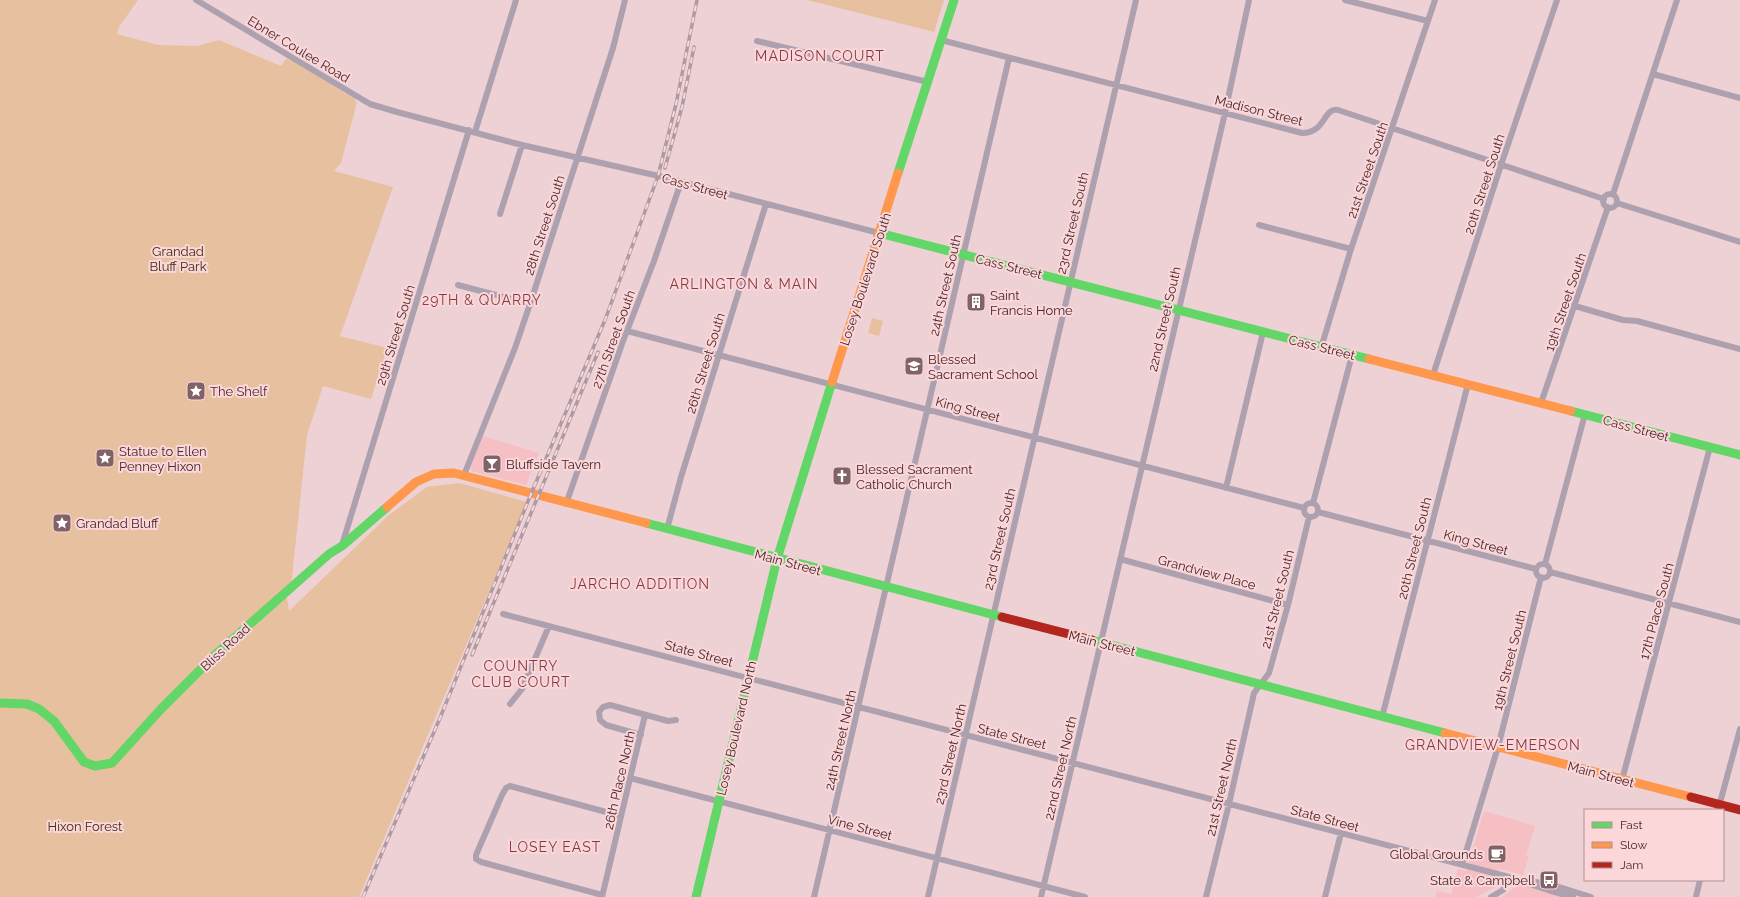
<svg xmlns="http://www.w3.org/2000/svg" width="1740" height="897" font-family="Raleway,sans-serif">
	<rect width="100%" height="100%" fill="#eed1d4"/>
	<path fill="#f6bfc4" d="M483 436 539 453 526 485 472 471 471 466Z
		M1484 811 1535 826 1526 855 1529 856 1523 875 1500 869 1497 879V886L1476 897H1435L1437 891 1451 894 1458 869 1466 871Z
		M1518 885 1526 886 1567 897H1502Z"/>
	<path fill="#e6c09f" d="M0 0H138L119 27 117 34 158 45 197 46 219 40 281 66 286 59 302 64 346 94 356 97 355 101 357 102 341 163 334 171 393 187 340 336 387 348 371 399 323 386 307 435 291 587 286 592 289 611 389 515 427 487 459 483 527 502 359 897H0Z
		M807 0H944L934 32Z
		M872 318 883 321 879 336 868 333Z"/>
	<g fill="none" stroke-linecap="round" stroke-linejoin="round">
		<path stroke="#aea1af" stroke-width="6" d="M196 0 370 104 397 112 522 145 663 177 879 233
			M1345 0 1428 21
			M941 40 1302 133C1326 133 1323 107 1338 110L1604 199
			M757 41 928 82
			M1653 74 1740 98
			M475 132 516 0
			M1613 194 1677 0
			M1603 201a7 7 0 1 1 14 0a7 7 0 1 1-14 0Z
			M1617 203 1740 242
			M500 214 522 145
			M1259 225 1351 249
			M458 285 530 304
			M1575 306 1623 320 1637 321 1740 349
			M627 331 1304 508
			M1321 348 1351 249 1435 0
			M1433 375 1501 165 1557 0
			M1541 403 1608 207
			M464 475 515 348 530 304 613 48 625 0
			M1226 488 1263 332
			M1313 503 1352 355
			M1304 510a7 7 0 1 1 14 0a7 7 0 1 1-14 0Z
			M566 504 622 344 654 261 681 182
			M1318 512 1536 569
			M667 529 681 477 766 204
			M342 545 469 130
			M1120 559 1288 605
			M1545 564 1585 414
			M1536 571a7 7 0 1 1 14 0a7 7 0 1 1-14 0Z
			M1550 572 1740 622
			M503 614 1509 877 1551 891 1573 897
			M510 704 522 689 549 626
			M1382 717 1468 384
			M641 735 606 725 600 720 599 712 603 707 610 705 668 721 676 720
			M630 778 1085 897
			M1622 780 1710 447
			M1718 810 1740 729
			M1462 865 1498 747 1541 577
			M1530 881 1553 885 1591 897
			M602 895 481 862 476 859V855L502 795 506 788 510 786 621 816
			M602 897 645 715
			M814 897 1009 58
			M928 897 1136 0
			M1041 897 1225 113 1249 0
			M1206 897 1229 804 1254 693 1269 673 1288 605 1309 517
			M1325 897 1341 833
			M1491 897 1503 890 1509 877
			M1696 897 1700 880"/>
		<path stroke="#63d668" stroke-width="9" d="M898 173 954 0
			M879 233 1369 359
			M1571 411 1740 455
			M646 523 1002 617
			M1092 640 1445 733
			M0 703 27 704 39 709 54 721 84 762 95 766 112 763 161 709 216 654 329 554 342 546 387 507
			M696 897 777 559 832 382"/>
		<path stroke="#ff974d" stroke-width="9" d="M1369 359 1571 411
			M832 382 898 173
			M387 507 416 482 434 474 454 473 646 523
			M1445 733 1691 797"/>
		<path stroke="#b3261e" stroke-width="9" d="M1002 617 1092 640
			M1691 797 1740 810"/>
		<defs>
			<path id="rail" d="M665 168 682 107 694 47
				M472 655 598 352
				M363 897 440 718 531 494 605 320 658 176 676 104 697 0"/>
		</defs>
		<use href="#rail" stroke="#ad9aa2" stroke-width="3.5"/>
		<use href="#rail" stroke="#fbd7d9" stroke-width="2" stroke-dasharray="6" stroke-linecap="butt"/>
	</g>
	<defs>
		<symbol id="building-square" viewBox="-11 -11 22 22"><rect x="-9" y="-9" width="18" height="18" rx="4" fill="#816266" stroke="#fbd7d9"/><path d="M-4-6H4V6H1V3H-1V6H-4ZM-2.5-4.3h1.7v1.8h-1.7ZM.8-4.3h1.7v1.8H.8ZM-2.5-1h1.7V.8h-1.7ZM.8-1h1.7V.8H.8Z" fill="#fff"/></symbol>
		<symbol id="school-square" viewBox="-11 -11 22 22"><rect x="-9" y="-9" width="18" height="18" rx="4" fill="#816266" stroke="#fbd7d9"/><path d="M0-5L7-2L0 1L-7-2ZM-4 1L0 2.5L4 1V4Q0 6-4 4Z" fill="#fff"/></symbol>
		<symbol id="sight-square" viewBox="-11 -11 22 22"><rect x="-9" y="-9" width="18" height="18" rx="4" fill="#816266" stroke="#fbd7d9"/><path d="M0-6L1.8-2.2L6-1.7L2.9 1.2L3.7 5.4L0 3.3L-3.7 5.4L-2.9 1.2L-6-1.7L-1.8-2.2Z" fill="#fff"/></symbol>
		<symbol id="bar-square" viewBox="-11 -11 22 22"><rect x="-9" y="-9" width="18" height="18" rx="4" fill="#816266" stroke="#fbd7d9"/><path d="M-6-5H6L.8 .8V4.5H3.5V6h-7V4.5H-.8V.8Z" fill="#fff"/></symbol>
		<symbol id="church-square" viewBox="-11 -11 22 22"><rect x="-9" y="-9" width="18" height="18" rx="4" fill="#816266" stroke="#fbd7d9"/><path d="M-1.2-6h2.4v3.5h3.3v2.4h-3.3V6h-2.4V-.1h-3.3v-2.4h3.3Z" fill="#fff"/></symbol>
		<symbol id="cafe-square" viewBox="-11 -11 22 22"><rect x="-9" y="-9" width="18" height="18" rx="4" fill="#816266" stroke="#fbd7d9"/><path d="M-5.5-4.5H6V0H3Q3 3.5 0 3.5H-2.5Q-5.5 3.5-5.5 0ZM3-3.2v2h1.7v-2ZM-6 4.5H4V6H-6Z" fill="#fff"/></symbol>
		<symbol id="bus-square" viewBox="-11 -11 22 22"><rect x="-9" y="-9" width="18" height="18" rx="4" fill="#816266" stroke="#fbd7d9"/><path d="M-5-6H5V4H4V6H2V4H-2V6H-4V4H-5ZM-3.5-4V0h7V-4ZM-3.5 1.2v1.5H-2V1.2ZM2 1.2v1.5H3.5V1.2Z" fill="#fff"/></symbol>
	</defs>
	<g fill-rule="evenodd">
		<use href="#building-square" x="965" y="291" width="22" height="22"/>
		<use href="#school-square" x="903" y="355" width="22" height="22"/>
		<use href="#sight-square" x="185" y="380" width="22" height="22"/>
		<use href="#sight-square" x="94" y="447" width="22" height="22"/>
		<use href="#bar-square" x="481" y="453" width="22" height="22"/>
		<use href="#church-square" x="831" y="465" width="22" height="22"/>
		<use href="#sight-square" x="51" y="512" width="22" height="22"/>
		<use href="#cafe-square" x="1486" y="843" width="22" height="22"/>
		<use href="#bus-square" x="1538" y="869" width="22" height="22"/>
	</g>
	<g text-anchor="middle" stroke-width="4" stroke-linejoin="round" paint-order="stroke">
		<g font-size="13" fill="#47262a" stroke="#fbd7d9">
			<text transform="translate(299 49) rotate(31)" y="5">Ebner Coulee Road</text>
			<text transform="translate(1259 110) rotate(14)" y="5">Madison Street</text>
			<text transform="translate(1367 170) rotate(-71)" y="5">21st Street South</text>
			<text transform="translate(1484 184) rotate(-72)" y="5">20th Street South</text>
			<text transform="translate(695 186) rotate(15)" y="5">Cass Street</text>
			<text transform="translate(1072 223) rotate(-77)" y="5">23rd Street South</text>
			<text transform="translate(544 225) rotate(-72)" y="5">28th Street South</text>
			<text transform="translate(1009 266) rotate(14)" y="5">Cass Street</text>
			<text transform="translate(865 279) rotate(-72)" y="5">Losey Boulevard South</text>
			<text transform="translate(945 285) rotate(-77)" y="5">24th Street South</text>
			<text transform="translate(1565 302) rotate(-71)" y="5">19th Street South</text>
			<text transform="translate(1164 319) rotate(-77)" y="5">22nd Street South</text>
			<text transform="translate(395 335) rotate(-73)" y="5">29th Street South</text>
			<text transform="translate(613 339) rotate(-70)" y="5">27th Street South</text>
			<text transform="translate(1322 347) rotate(14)" y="5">Cass Street</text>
			<text transform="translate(705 363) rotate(-73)" y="5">26th Street South</text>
			<text transform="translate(968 409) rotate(15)" y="5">King Street</text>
			<text transform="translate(1636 428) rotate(15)" y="5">Cass Street</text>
			<text transform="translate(999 539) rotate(-77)" y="5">23rd Street South</text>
			<text transform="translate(1476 542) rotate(15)" y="5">King Street</text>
			<text transform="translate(1414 548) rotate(-76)" y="5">20th Street South</text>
			<text transform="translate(788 562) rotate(15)" y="5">Main Street</text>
			<text transform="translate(1207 572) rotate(15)" y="5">Grandview Place</text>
			<text transform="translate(1277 599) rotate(-76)" y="5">21st Street South</text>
			<text transform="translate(1656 611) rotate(-75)" y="5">17th Place South</text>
			<text transform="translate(1102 643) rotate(14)" y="5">Main Street</text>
			<text transform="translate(225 647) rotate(-43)" y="5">Bliss Road</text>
			<text transform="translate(699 653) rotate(15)" y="5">State Street</text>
			<text transform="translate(1509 660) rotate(-76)" y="5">19th Street South</text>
			<text transform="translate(736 728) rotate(-77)" y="5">Losey Boulevard North</text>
			<text transform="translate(1012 736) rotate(14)" y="5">State Street</text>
			<text transform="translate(840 740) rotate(-77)" y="5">24th Street North</text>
			<text transform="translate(950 754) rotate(-77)" y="5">23rd Street North</text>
			<text transform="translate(1060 768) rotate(-77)" y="5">22nd Street North</text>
			<text transform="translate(1601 774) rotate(15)" y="5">Main Street</text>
			<text transform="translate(619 780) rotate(-77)" y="5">26th Place North</text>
			<text transform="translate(1221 787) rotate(-77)" y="5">21st Street North</text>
			<text transform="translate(1325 818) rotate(15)" y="5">State Street</text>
			<text transform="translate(860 827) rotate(15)" y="5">Vine Street</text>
		</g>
		<g font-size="13" fill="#412c10" stroke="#fbd7d9">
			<text x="178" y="256">Grandad<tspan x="178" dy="15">Bluff Park</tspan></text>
			<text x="85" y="831">Hixon Forest</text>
		</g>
		<g font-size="13" fill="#47262a" stroke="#fbd7d9" text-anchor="start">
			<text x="990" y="300">Saint<tspan x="990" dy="15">Francis Home</tspan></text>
			<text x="928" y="364">Blessed<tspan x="928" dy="15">Sacrament School</tspan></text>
			<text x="210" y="396">The Shelf</text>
			<text x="119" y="456">Statue to Ellen<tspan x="119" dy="15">Penney Hixon</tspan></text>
			<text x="506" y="469">Bluffside Tavern</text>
			<text x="856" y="474">Blessed Sacrament<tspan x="856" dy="15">Catholic Church</tspan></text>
			<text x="76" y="528">Grandad Bluff</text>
			<text x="1483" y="859" text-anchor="end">Global Grounds</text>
			<text x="1535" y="885" text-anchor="end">State &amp; Campbell</text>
		</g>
		<g font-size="14" letter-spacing="1" fill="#843a45" stroke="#fbd7d9">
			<text x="820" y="61">MADISON COURT</text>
			<text x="744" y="289">ARLINGTON &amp; MAIN</text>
			<text x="482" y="305">29TH &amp; QUARRY</text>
			<text x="640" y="589">JARCHO ADDITION</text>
			<text x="521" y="671">COUNTRY<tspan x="521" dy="16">CLUB COURT</tspan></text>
			<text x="1493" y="750">GRANDVIEW-EMERSON</text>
			<text x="555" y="852">LOSEY EAST</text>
		</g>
	</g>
	<rect x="1584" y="809" width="140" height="72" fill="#fbd7d9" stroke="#b39093"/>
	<rect x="1592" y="822" width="20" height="6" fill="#63d668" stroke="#b39093"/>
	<text x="1620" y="829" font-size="12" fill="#47262a">Fast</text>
	<rect x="1592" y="842" width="20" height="6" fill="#ff974d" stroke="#b39093"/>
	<text x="1620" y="849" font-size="12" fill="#47262a">Slow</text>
	<rect x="1592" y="862" width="20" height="6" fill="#b3261e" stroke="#b39093"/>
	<text x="1620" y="869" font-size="12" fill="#47262a">Jam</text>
</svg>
